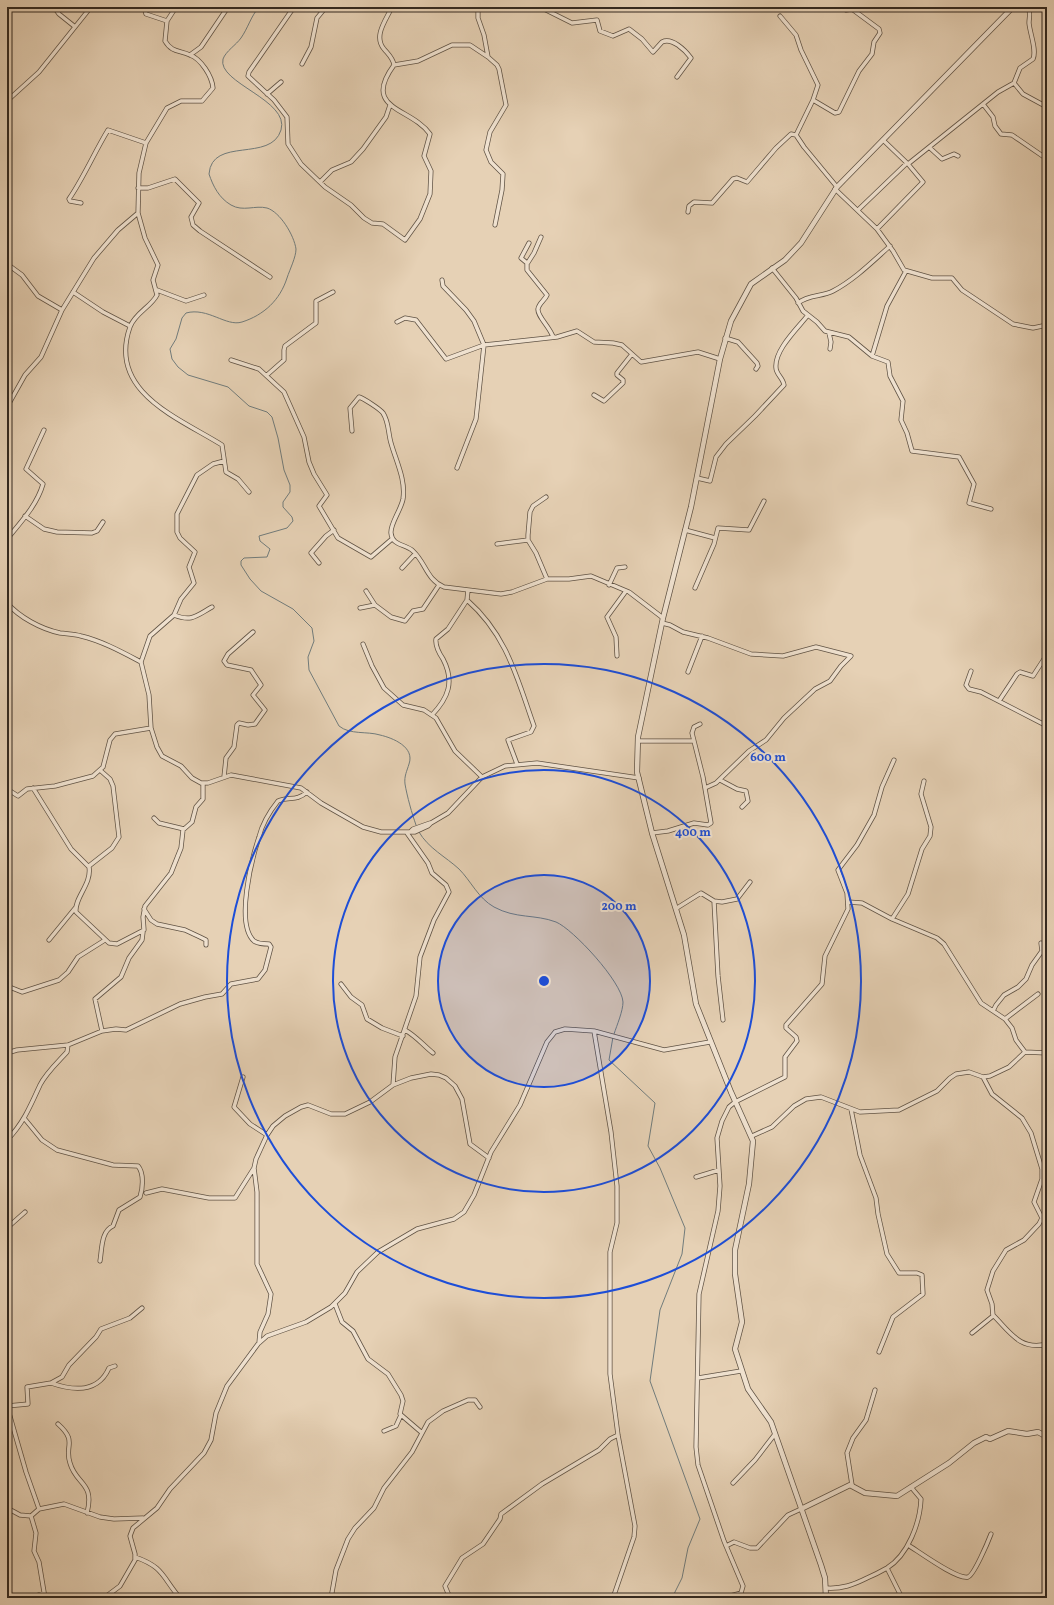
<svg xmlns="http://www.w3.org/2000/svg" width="1054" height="1605" font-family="Vollkorn,serif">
	<rect width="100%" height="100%" fill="#e6d1b5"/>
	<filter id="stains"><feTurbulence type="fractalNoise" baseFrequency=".005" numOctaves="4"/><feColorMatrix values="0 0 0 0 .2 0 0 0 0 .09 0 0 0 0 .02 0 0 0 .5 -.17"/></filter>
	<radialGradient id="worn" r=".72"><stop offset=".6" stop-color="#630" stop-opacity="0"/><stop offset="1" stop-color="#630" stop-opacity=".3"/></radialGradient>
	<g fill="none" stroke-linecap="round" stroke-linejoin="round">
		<path stroke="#717c7c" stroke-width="1" d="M259 7C251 16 248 28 241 38 236 45 226 51 223 59 217 83 290 100 281 130 271 163 212 136 209 174 213 186 219 198 231 205 243 212 255 205 267 208 280 212 294 235 296 249 296 257 290 269 287 278 280 300 264 315 242 322 226 327 208 307 186 313L182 318 176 339 170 349 172 359 178 367 188 375 228 387 249 406 267 412 272 417 278 438 284 470 290 485V492L283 502V507L292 517 293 521 287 528 259 536 260 541 270 549 267 557 244 558 241 561V565L250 579 261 591 293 609 312 628 314 641 308 657 309 670 339 726C350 735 367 731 380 735 393 738 415 747 409 764 407 771 404 776 405 784 407 796 412 814 416 825
			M419 832C428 848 446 857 459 869 471 881 478 898 494 907 516 919 535 914 556 922 573 929 622 982 623 1002 623 1011 617 1025 614 1034
			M613 1037 609 1060 655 1103 648 1146 660 1168 685 1228 682 1254 660 1310 650 1381 700 1519 688 1548 682 1578 672 1598"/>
		<defs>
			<path id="minor" d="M54 7 59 14 74 26
				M144 7 146 14 167 21
				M176 7 167 21 165 41C172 53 180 50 190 55 201 59 212 76 213 88L202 101H181L167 108 146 143 139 173 138 213 145 238 158 265 153 280 157 295C151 307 135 313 130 327 107 392 179 418 222 445L226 472 238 479 249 492
				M294 7 249 72 248 76 274 100 287 117 288 144 301 164 325 187 351 205 364 218 372 223 383 224 405 240 420 219 430 194 431 171 424 156 430 134C411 107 361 110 394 65 393 58 388 54 384 49 373 36 386 20 392 7
				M480 7 478 10V18L484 35 488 57
				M540 7 572 23 597 20 600 31 613 36 629 29 642 39 653 52 662 42C672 37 685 50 691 58L677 77
				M780 16 796 35 801 50 818 85 813 100 796 135 804 147 837 187
				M190 55 201 47 228 7
				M302 64 311 47 317 18 326 7
				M394 65 418 61 452 45H470L488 57 497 65 499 69 506 105 490 132 486 150 491 162 503 174 502 190 495 225
				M1014 83 1023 94 1047 107
				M267 94 281 82
				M813 100 835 113 839 112 859 71 872 54 874 42 880 33 879 29 852 9 846 10 842 7
				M7 101 39 72 91 7
				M983 104 993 117 995 126 1001 134 1012 135 1047 159
				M930 148 942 159 954 154 958 156
				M908 164 998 92 1014 83 1020 68 1033 59C1037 50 1030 34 1029 23 1029 18 1031 12 1028 7
				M320 182 332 170 351 162 363 149 386 117 390 105
				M138 188H148L175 179 199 203 191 217 193 225 200 231 270 277
				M835 189 877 229 893 251 904 270 932 278H952L962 290 1013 324 1033 328 1047 325
				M81 203 70 201 69 199C84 177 94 153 108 130L146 143
				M858 210 907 163
				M688 212 689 206 694 202 712 203 733 179 737 178 747 182 776 148 791 134 796 135
				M877 229 923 182 908 164 883 140
				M529 243 521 258 527 263V270L547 295C545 300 539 303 538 309 537 316 550 327 553 337
				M7 264 22 275 38 296 62 310
				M527 264 534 253 541 237
				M772 268 796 298 803 311 817 322 825 331 849 337 872 356 888 362 890 376 903 401 901 420 907 433 912 451 959 457 974 484 969 503 991 509
				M442 280 443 286 466 310 474 321 484 345 476 419 457 468
				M157 290 186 301 204 295
				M73 292 103 312 130 326
				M798 303C809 294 822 297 833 291 854 280 872 262 890 246
				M397 322 405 318 416 320 446 359 484 345 557 337 577 331 594 342 613 343 622 345 641 362 698 352 720 359
				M829 333 831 342 830 349
				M725 338 738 342 757 363 758 366 756 369
				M872 356 887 306 906 271
				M231 360 259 369 284 392 304 437 309 462 314 474 327 495 319 506 338 538 371 557 392 539
				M267 375 284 360V350L285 346 316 323V301L333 292
				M594 395 604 401 623 383V380L617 375V373L632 354
				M7 407 25 375 41 357 62 310 94 258 118 230 138 213
				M352 431 350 408 359 397C363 398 380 409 383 413 389 422 388 433 391 443 396 461 406 480 403 499 401 510 390 524 391 533 392 546 406 544 413 551 426 563 426 579 444 587L501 594 512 592 547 579H569L591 576 629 592 663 618
				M697 478 710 481 716 457 726 444 755 416 784 385C783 378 776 374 776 368 774 350 798 328 808 315
				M546 497 533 506 530 512 528 535V540L536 553 547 579
				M25 516 44 529 57 532 92 533 97 531 103 522
				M685 530 715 538
				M7 539C21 522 37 505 43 484L26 469 44 430
				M497 544 528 540
				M319 563 311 553 326 536 334 530
				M402 568 415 554
				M609 585 617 568 625 567
				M1046 587H1047
				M695 588 714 544 718 528 749 530 764 501
				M468 590 467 600C507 635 517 678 534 726L531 732 508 740 517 764
				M366 591 375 605
				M7 603C19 617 41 629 60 633 67 634 74 634 81 636 102 641 122 652 141 662L149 695 151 728 157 747 162 756 181 766 192 778 201 783H208L231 775 301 788 321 803 363 827 381 832H415L428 826 431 823 448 813 482 777 505 766 537 763 639 778
				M360 608 375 605 391 617 405 621 413 611 423 609 439 585
				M174 615C192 622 196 616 212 607
				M662 623 670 625 683 632 708 638 751 654 783 656 816 647 851 656 841 666 830 681 815 689 784 718 766 740 749 751 716 783 705 788
				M363 644 372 666 384 688 403 705 424 710 436 718 455 751 482 777
				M1047 654 1044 659 1047 662
				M617 656 616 637 607 617 626 591
				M141 662 150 636 174 615 181 599 194 583 189 567 195 552 180 538 177 532V514L197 475 213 464 224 461
				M971 671 966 685 969 689 981 692 1047 726
				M688 672 702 636
				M999 701 1017 674 1020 672 1033 676 1044 659
				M432 715C448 698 455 682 443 659 439 653 435 646 436 639L448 629 467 600
				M638 741H693
				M224 777 226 758 234 747 237 725 239 723 248 725 255 724 265 710 253 695 261 685 251 670 227 665 224 661 228 654 253 632
				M720 780 737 789 746 791 748 801 742 807
				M33 788 71 849 89 867C92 884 74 898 76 912L109 943 117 944 144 930 143 917 145 906 171 873 181 848 183 830 192 822 196 807 203 799V783
				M7 789 18 796 27 789 55 786 93 776 103 767 110 740 115 734 151 728
				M154 818 159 823 184 829
				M410 832 413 829 430 823
				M652 833 668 831 694 823 708 825 711 823 703 777 692 733 694 727 700 724
				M89 866 112 848 119 837 113 786 110 779 101 771
				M714 901 722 902 737 899 750 882
				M848 902 862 903 892 919 908 894 922 849 930 836 931 827 921 794 924 781
				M677 908 701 893 714 901 718 976 723 1020
				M144 909 151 920 157 924 185 930 200 937 206 940V945
				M892 919 937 938 944 944 981 1003 1005 1019 1012 1028 1016 1040 1025 1052
				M49 940 76 907
				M341 984 351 997 362 1005 367 1019 382 1028 403 1036
				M7 986 22 992 59 980 68 972 78 957 105 940
				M993 1011 996 1005 1004 995 1018 987 1026 979 1032 965 1042 951 1041 943
				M1005 1019 1038 994
				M405 1030C416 1036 423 1045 433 1053
				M102 1031 95 999 121 977 129 958 142 940 143 932
				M594 1031 611 1132 617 1186V1223L610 1252V1374L618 1435 635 1526 634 1537 613 1598
				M7 1053 17 1050 68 1045 102 1031 116 1029 126 1030 180 1004 205 997 222 994 231 984 258 979 265 970 271 947 269 944C263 944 258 944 254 941 235 924 252 858 259 837 262 825 270 811 278 801 289 796 296 802 307 792
				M243 1077 234 1107 250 1124 267 1135
				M393 1085 395 1057 416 996 420 957 434 920 449 892 446 885 432 873 428 863 407 833
				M851 1109 860 1155 876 1198 878 1214 887 1254 899 1273H917L922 1275 923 1294 893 1317 879 1352
				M24 1118 42 1140 57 1150 113 1165 138 1166C144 1173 143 1188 140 1197L119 1210 113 1226C101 1231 102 1249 100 1261
				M752 1136 772 1127 794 1106 806 1099 821 1097 860 1112 899 1110 937 1091 950 1078 956 1074 969 1072 983 1077 990 1076 1009 1067 1025 1052 1047 1053
				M7 1140C23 1124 31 1105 40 1085 46 1073 58 1062 67 1052L68 1045
				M254 1168 257 1192V1264L271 1294 268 1314 260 1332 259 1343
				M696 1177 719 1170
				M146 1193 162 1189 209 1198H235L254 1168 256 1159 267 1135 273 1126 285 1116 301 1107 308 1105 331 1114H345L370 1102 393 1085 411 1078 431 1074 439 1075 446 1078 455 1086 462 1099 470 1144 489 1158
				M7 1228 25 1212
				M335 1304 342 1322 353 1331 368 1359 388 1374 401 1395 403 1401 400 1414 421 1432
				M993 1315C1010 1332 1020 1351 1047 1344
				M972 1333 993 1316 992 1304 987 1290 993 1271 1006 1250 1024 1240 1039 1224 1042 1218 1034 1202 1042 1179V1169L1031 1133 1022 1118 992 1094 983 1077
				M698 1378 741 1371
				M51 1383C74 1391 98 1393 109 1368L115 1366
				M7 1406 28 1404 27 1387 51 1383 62 1377 69 1365 96 1337 101 1329 130 1318 142 1308
				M7 1406 26 1472 39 1509 31 1516 20 1515 7 1508
				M58 1424C78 1442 64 1445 70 1463 76 1485 95 1482 87 1513
				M384 1431 396 1426 401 1415
				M733 1483 755 1460 775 1434
				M852 1485 847 1453 853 1438 866 1420 875 1390
				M39 1509 64 1504 100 1517 114 1519 143 1518
				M31 1516 36 1533 34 1551 39 1562 45 1598
				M908 1545C918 1551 957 1580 968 1577 974 1575 988 1542 991 1534
				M726 1546 734 1542 750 1548H757L788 1515 801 1509
				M135 1557C164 1567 162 1577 180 1598
				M887 1568 902 1598
				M826 1588C842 1589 853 1585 867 1578 874 1575 880 1572 887 1568 908 1555 920 1523 921 1499L911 1487
				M30 1598 44 1593
				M104 1598 120 1586 135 1560V1554L130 1536 133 1528 157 1508 170 1489 204 1453 211 1440 216 1413 227 1386 258 1344 267 1336 306 1322 331 1307 345 1293 357 1272 378 1252 417 1229 454 1219 464 1212 474 1195 491 1152 520 1105 547 1042 555 1032 565 1029 594 1031 664 1050 710 1042
				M331 1598 336 1570 348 1539 355 1528 374 1508 384 1488 412 1452 428 1422 443 1411 468 1400H475L480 1407
				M450 1598 445 1586 462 1558 483 1544 500 1519 501 1514 542 1484 599 1450 610 1439 618 1435
				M723 1598 741 1593 743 1586 724 1541 698 1465 696 1447 699 1294 718 1211 720 1186 717 1138 722 1121 729 1107 735 1102 785 1077V1057L797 1041 796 1037 786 1028V1025L822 984 825 956 848 909 847 893 838 870 857 845 874 815 882 787 894 760"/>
			<path id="tertiary" d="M801 1509 850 1485 865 1493 897 1496 949 1463 974 1443 986 1437 990 1439 1008 1431 1027 1434 1038 1432 1047 1437
				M826 1598 825 1578 821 1565 771 1422 748 1389 735 1349 742 1322 735 1274V1250L749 1184 753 1141 731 1092 696 1004 684 935 652 833 637 772 638 737 663 618 691 507 720 359 731 321 751 284 785 260 801 243 837 187 1013 7"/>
		</defs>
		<use href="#minor" stroke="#605345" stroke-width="5"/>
		<use href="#tertiary" stroke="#605345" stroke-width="6"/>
		<use href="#minor" stroke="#efe1cf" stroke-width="3.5"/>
		<use href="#tertiary" stroke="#efe1cf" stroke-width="4.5"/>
	</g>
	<circle cx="544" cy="981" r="106" fill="#1d4ed8" fill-opacity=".12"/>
	<g fill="none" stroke="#1d4ed8" stroke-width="2">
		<circle cx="544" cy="981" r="106"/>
		<circle cx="544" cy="981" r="211"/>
		<circle cx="544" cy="981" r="317"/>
	</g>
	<circle cx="544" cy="981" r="6" fill="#1d4ed8" stroke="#efe1cf" stroke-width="2"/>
	<g font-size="12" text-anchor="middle" font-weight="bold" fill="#1d4ed8" stroke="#efe1cf" stroke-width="4" stroke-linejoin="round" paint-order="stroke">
		<text x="768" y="761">600 m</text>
		<text x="693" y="836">400 m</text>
		<text x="619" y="910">200 m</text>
	</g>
	<rect width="1054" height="1605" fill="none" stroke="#e6d1b5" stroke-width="24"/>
	<rect x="8" y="8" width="1038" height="1589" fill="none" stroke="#332920" stroke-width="2"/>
	<rect x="12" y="12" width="1030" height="1581" fill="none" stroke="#332920"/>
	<rect width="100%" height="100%" filter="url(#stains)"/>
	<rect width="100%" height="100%" fill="url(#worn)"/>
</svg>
